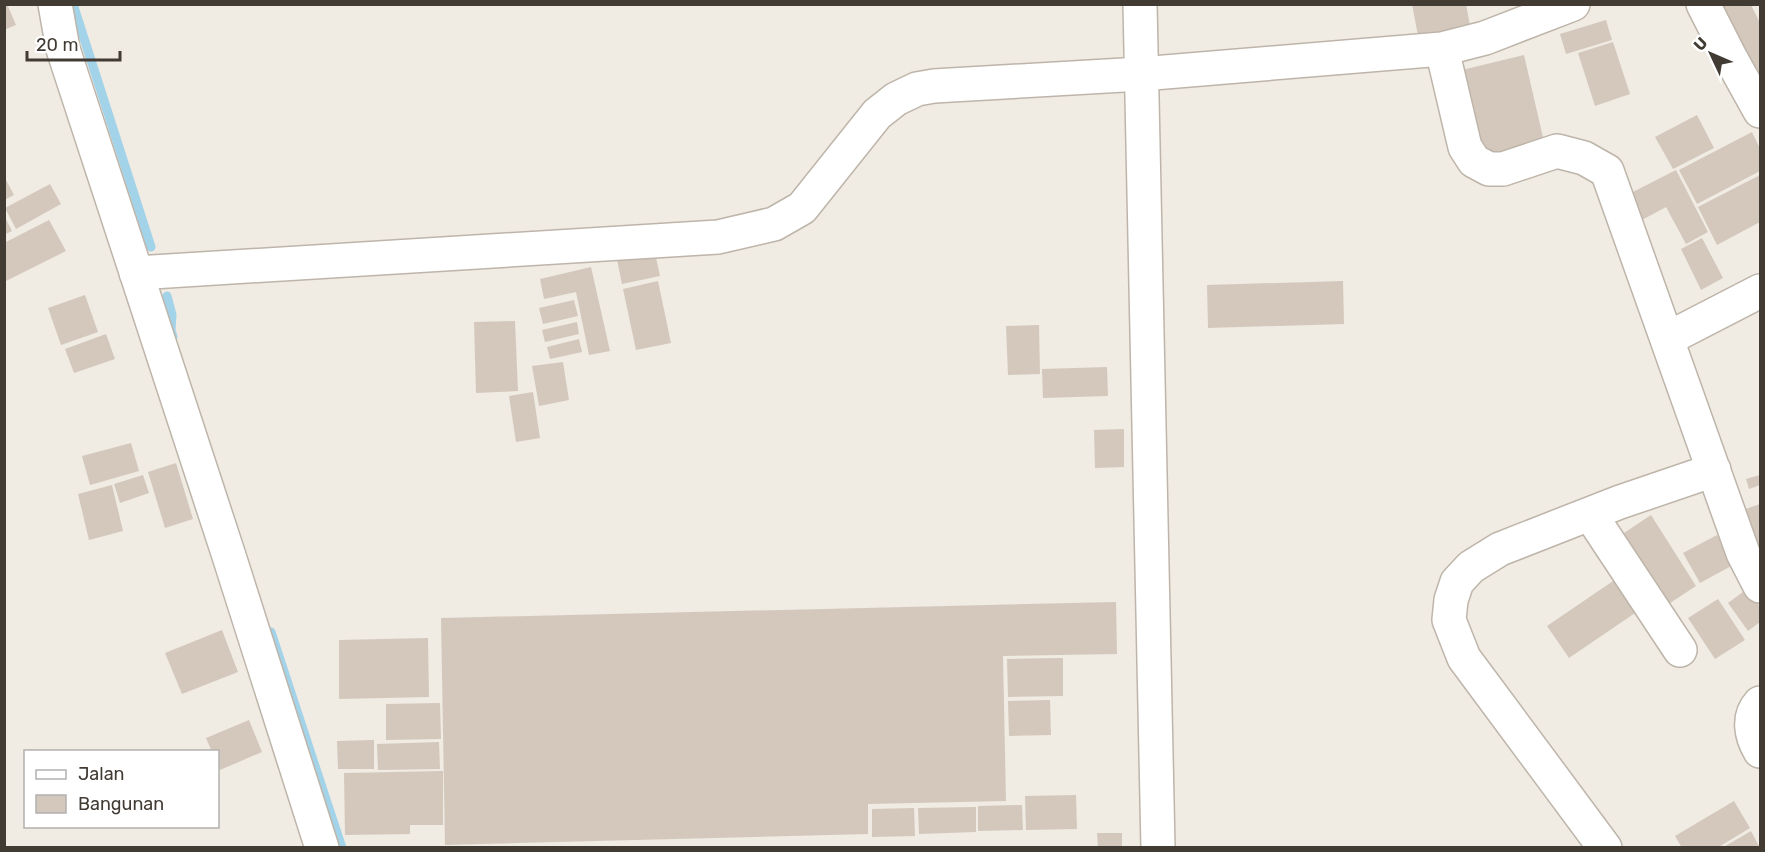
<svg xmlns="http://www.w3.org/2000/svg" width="1765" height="852" font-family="Rubik,sans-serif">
	<rect width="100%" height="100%" fill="#f0ebe3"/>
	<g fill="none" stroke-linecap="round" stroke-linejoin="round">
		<path stroke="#a3d3e9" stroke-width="9" d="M73 4 151 247
			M167 296 172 315 171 330 173 337
			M271 632 342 848"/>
	</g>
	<path fill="#d4c8bd" d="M4 4H7L16 25 4 30Z
		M1412 4H1466L1471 31 1419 41Z
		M1713 5H1751L1760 23V84Z
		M1606 20 1612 40 1566 54 1560 34Z
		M1613 42 1630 94 1595 106 1578 53Z
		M1524 55 1545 146 1482 161 1462 70Z
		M1697 115 1714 148 1673 169 1655 137Z
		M1752 132 1760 149V171L1697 204 1679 170Z
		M1676 170 1708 232 1686 244 1666 207 1640 221 1627 195Z
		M1760 175V222L1717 245 1698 207Z
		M4 176 14 195 4 200Z
		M50 184 61 204 16 229 5 208Z
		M4 215 12 231 4 235Z
		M49 220 66 251 4 282V243Z
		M1702 238 1723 278 1701 290 1681 249Z
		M654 248 660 276 622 284 616 255Z
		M591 267 610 351 589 355 576 292 544 299 540 279Z
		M658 281 671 343 636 350 623 289Z
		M1343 281 1344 324 1208 328 1207 285Z
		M85 295 98 332 61 345 48 308Z
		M574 300 578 316 543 324 539 308Z
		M515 321 518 391 476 393 474 322Z
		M577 322 579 334 545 342 542 330Z
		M1039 325 1040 374 1008 375 1006 326Z
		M106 334 115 359 74 373 65 349Z
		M579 339 582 352 550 359 547 347Z
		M563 362 569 400 539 406 532 366Z
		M1107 367 1108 396 1043 398 1042 369Z
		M533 392 540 438 516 442 509 396Z
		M1124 429V467L1095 468 1094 430Z
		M131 443 139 471 90 485 82 456Z
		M176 463 193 519 165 528 148 472Z
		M143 475 149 493 120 503 114 484Z
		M1760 475V485L1749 489 1746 479Z
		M112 485 123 531 89 540 78 494Z
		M1760 504V558L1734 513Z
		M1651 515 1696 586 1658 611 1612 541Z
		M1717 535 1733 565 1700 583 1683 553Z
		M1616 579 1638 611 1569 658 1547 626Z
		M1747 589 1760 607V622L1748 631 1728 603Z
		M1718 599 1745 640 1715 659 1688 618Z
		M1116 602 1117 654 1003 656 1006 801 868 804V834L445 845 441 618Z
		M222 630 238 672 182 694 165 653Z
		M428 638 429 697 339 699V640Z
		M1063 658V696L1008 697 1007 659Z
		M1050 700 1051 735 1009 736 1008 701Z
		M440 703 441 739 386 740V704Z
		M249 720 262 752 220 770 218 765V752H212L206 738Z
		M374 740V769H338L337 741Z
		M439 742 440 769 378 770 377 744Z
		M443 771V825H410V834L345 835 344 773Z
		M1076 795 1077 829 1026 830 1025 796Z
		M1734 801 1750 828 1717 848H1682L1675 836Z
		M1022 805 1023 830 978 831V806Z
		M976 807V832L919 834 918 808Z
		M914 808 915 836 872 837V809Z
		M1751 831 1760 848H1722Z
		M1097 833H1122V848H1098Z"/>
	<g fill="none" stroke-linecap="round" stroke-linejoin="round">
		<defs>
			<path id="minor" d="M55 4 63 49 229 556 322 848
				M1703 4 1730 57 1760 111
				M1442 49 1465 147 1474 161 1489 169H1503L1557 151 1584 158 1607 171 1743 553 1760 586
				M136 273 718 237 774 224 802 208 877 114 896 99 917 89 934 86 1141 74 1442 49 1485 38 1573 4
				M1667 339 1760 291
				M1590 514 1680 650
				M1760 703C1747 717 1751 736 1760 751
				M1605 848 1464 658 1449 620 1451 600 1457 582 1471 567 1500 549 1620 502 1714 470"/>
			<path id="tertiary" d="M1140 4 1158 848"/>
		</defs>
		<use href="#minor" stroke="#beb5aa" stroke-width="36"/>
		<use href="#tertiary" stroke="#beb5aa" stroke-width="36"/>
		<use href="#minor" stroke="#fff" stroke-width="33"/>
		<use href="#tertiary" stroke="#fff" stroke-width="33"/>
	</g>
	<rect width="1765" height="852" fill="none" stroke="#413b34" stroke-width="12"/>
	<rect x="24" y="750" width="195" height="78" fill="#ffffff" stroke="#b3b1ae" stroke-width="1.5"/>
	<rect x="36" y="770" width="30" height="9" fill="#ffffff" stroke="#b3b1ae" stroke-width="1.5"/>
	<text x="78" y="780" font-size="18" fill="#413b34">Jalan</text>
	<rect x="36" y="795" width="30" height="18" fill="#d4c8bd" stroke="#b3b1ae" stroke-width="1.5"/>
	<text x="78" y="810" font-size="18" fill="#413b34">Bangunan</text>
	<g transform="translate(1711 54) rotate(314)" stroke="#ffffff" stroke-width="4.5" paint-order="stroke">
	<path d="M0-4.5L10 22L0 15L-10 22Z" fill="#413b34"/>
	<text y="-9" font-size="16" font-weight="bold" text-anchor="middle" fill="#413b34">U</text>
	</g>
	<path d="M27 51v9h93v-9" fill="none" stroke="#413b34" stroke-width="3"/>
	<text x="36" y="51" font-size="18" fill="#413b34" stroke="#ffffff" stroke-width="4.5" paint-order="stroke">20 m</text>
</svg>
